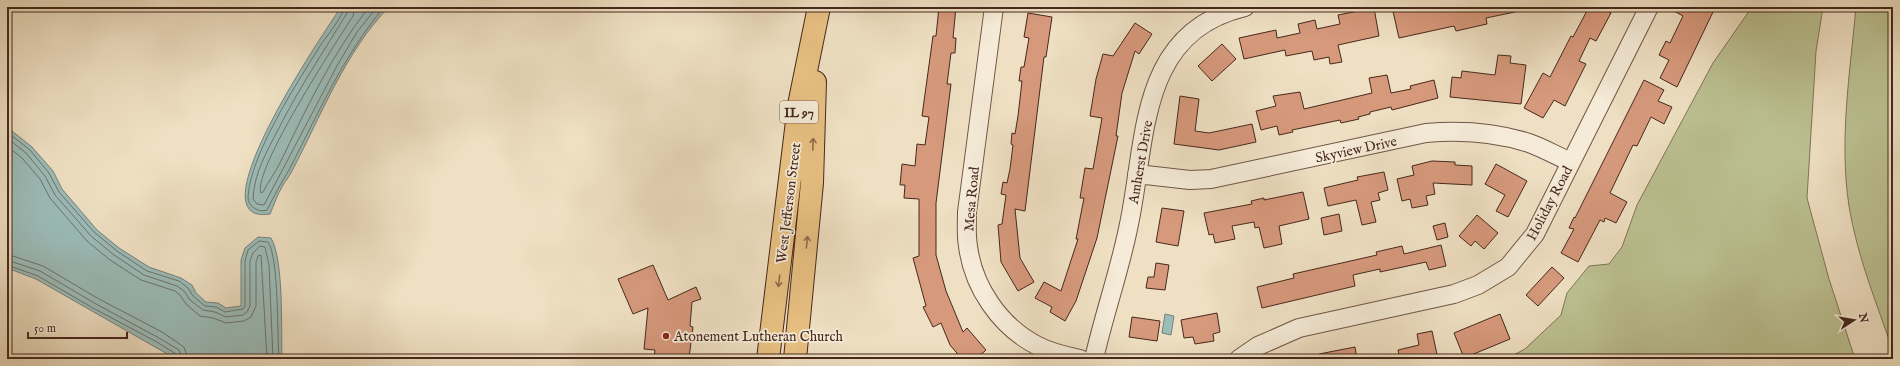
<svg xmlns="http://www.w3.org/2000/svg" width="1900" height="366" font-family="'IM FELL English',serif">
	<rect width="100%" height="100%" fill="#efe0c3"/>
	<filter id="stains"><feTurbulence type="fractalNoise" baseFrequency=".005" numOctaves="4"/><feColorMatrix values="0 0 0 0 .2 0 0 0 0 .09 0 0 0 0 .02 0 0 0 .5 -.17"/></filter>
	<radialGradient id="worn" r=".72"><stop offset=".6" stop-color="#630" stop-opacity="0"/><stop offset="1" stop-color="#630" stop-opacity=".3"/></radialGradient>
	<path fill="#bcc192" stroke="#817457" d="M1752 7H1823L1816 51 1807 198 1829 279 1855 359H1506L1525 349 1561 315 1567 293 1589 266 1609 264 1622 247 1637 205 1713 63Z
		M1856 7H1893V351C1877 304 1857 256 1849 206 1839 140 1850 73 1856 7Z"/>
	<path fill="#9bbcb9" stroke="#79817a" d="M341 7H389C346 50 320 118 292 171 289 177 285 181 282 187 277 195 274 205 270 214 190 227 328 27 341 7Z
		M7 127 32 147 53 171 62 189 97 230 119 248 149 267 181 278 192 285 196 293 206 302 218 303 226 308 241 306V260L245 248 258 237 271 238C284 260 281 330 282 359H176L36 279 7 268Z
		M1165 314 1174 316 1171 335 1162 333Z"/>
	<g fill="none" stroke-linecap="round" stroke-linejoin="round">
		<path stroke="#70726a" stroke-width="1" d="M344 7C343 17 326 37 320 46 297 83 250 155 248 197 248 207 259 213 267 210 274 196 281 183 289 170 319 112 342 58 384 7
			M349 7 347 13C324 51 299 88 279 128 267 151 254 173 253 199L257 204 264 205 338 64 357 32 377 7
			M355 7 353 16C337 41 252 171 261 193L263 192C268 182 275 173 280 163 306 109 332 54 369 7
			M7 132 30 150 49 173 59 192 94 232 117 251 147 271 179 281 188 288 193 296 205 306 216 307 225 312 243 309 245 306V261L248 250 259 241 268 242C279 258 277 335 279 359
			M7 138 26 153 45 176 55 195 91 236 114 255 144 275 177 286 184 291 190 300 203 310 215 312 226 317 243 315 247 312 250 306V261L253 253 260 246 265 247 269 265 273 359
			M7 146 22 158 40 179 50 198 87 241 110 260 141 280 175 291 180 295 186 304 200 316 213 318 226 323 244 321 251 317 256 306V262L258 256 261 255 267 359
			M7 254 43 266 99 299 162 332 184 347 188 359
			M7 260 40 271 96 304 159 338 179 350 182 359
			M7 265 38 276 93 308 157 342 176 354 177 359"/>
	</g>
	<path fill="#d6997c" stroke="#46281c" d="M939 7H956L953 38H956L955 53H951L947 84H951L936 203V255L946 291 963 332 967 328 986 350 976 359H962L950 345 941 323 933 327 923 307 926 306 913 258 919 256V199L904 198 905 185H900L902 164 915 166 917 144 925 145 929 117 922 116 933 36H936Z
		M1392 7H1514L1515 12 1486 18 1487 24 1456 31 1454 26 1399 38Z
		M1589 7H1600L1611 13 1596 41 1590 38 1579 61 1586 64 1565 106 1554 100 1543 118 1524 108 1543 73 1550 77 1571 36 1573 37Z
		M1667 7H1703L1713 12 1677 87 1660 78 1669 60 1659 55 1666 41 1670 43 1683 16Z
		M1374 8 1379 36 1338 45 1342 62 1330 64 1329 57 1314 60 1312 51 1286 56 1285 50 1244 59 1239 38 1276 30 1277 38 1300 33 1298 24 1315 20 1317 29 1340 24 1338 15Z
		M1028 13 1052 17 1046 57H1044L1025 211 1015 209 1020 258 1034 282 1018 291 1001 262 998 225 1002 224 1006 195 1001 194 1003 182 1007 183 1010 169 1013 145 1011 144 1012 133 1015 134 1018 116 1022 81H1019L1021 67H1024L1029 38 1024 37Z
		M1135 23 1152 34 1139 54 1135 51 1122 93 1116 136H1118L1097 238 1076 301 1065 321 1050 312 1052 307 1035 298 1044 282 1061 291 1078 239H1076L1084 198H1080L1085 168 1093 169 1102 118 1090 116 1096 79 1103 54 1113 56Z
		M1222 44 1236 59 1212 81 1198 66Z
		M1498 55 1511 56 1510 63 1526 65 1521 104 1450 97 1452 77 1461 78 1462 71 1495 75Z
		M1387 75 1391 93 1411 89 1410 86 1434 80 1438 98 1392 110 1391 107 1370 112V114L1358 117 1359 119 1341 123 1340 120 1292 130 1293 132 1279 135 1277 126 1261 130 1256 111 1276 106 1273 96 1300 92 1304 109 1372 93 1369 78Z
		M1644 80 1664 90 1658 101 1672 107 1664 124 1651 117 1637 146 1633 145 1610 193 1627 202 1616 223 1605 218 1604 222 1600 220 1578 262 1561 253 1574 229 1569 228 1574 217 1575 218Z
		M1180 96 1199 99 1195 131 1209 133 1252 124 1256 142 1219 150 1174 144Z
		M1432 161 1455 162V165L1472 166V185L1433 183 1435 194 1426 196 1428 205 1412 208 1410 199 1402 201 1397 179 1414 175 1412 166Z
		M1496 164 1527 181 1508 217 1496 211 1505 195 1485 184Z
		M1384 172 1388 190 1378 193 1380 200 1371 202 1376 222 1362 225 1356 200 1328 206 1324 188 1358 180 1357 177Z
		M1303 192 1309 219 1279 226 1282 244 1264 248 1259 227 1255 228 1254 222 1232 226 1235 239 1215 243 1213 234 1209 235 1204 213 1252 204 1251 201 1264 198V200Z
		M1162 208 1184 211 1178 246 1156 242Z
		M1339 214 1342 231 1324 235 1321 218Z
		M1477 215 1498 233 1484 249 1475 241 1471 246 1459 236Z
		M1445 223 1448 237 1437 240 1433 226Z
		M1441 245 1446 266 1429 270 1426 262 1380 272V269L1353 275 1355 286 1262 308 1257 287 1294 278 1293 274 1377 255 1376 252 1402 246 1404 254Z
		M1156 263 1169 265 1165 290 1146 288 1148 277H1154Z
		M653 265 668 300 696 287 701 299 692 302 690 326 693 327 689 358 678 357V359H654L655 350 644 349 648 308 633 314 618 279Z
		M1552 267 1564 278 1538 306 1526 295Z
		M1217 313 1220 332 1213 334 1214 341 1195 344 1193 337 1184 338 1181 320Z
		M1500 314 1510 339 1464 358 1454 333Z
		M1132 317 1160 321 1157 341 1129 337Z
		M1432 331 1438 359H1400L1398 350 1419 345 1417 334Z
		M1355 347 1357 359H1319V354Z"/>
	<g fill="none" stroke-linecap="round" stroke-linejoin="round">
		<defs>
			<path id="minor" d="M994 7 967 212C967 224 966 235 968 246 973 287 1000 326 1036 345 1049 352 1065 356 1080 359
				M1137 174 1190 180 1211 179 1426 133C1460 130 1495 132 1529 143 1543 148 1557 156 1571 162
				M1094 359C1104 314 1120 270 1129 224 1147 139 1138 32 1245 7
				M1239 359 1258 346 1299 328 1454 294 1478 285 1508 267 1535 234 1649 7"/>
			<path id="major" d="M768 359 799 105 819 7
				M795 359 812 183 815 82"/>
		</defs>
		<use href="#minor" stroke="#705646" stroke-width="20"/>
		<use href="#major" stroke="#46281c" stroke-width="24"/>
		<use href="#minor" stroke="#f5ebd8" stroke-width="18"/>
		<use href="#major" stroke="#e8c082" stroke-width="22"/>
	</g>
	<defs><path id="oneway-shaft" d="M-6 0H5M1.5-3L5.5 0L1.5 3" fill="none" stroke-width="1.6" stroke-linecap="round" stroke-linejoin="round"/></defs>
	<g stroke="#8f6c4a">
		<use href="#oneway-shaft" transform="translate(813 144) rotate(-88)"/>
		<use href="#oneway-shaft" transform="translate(807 242) rotate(-84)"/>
		<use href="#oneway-shaft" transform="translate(779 281) rotate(97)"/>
	</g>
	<circle fill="#8f2418" stroke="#f5ebd8" stroke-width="1.5" cx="666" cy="336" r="4"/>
	<g text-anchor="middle" stroke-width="3.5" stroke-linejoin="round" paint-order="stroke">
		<rect fill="#f5ebd8" stroke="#7a6254" stroke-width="1" x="780" y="101" width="38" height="22" rx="3"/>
		<g font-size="13" font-weight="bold" fill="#46281c">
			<text x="799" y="117">IL 97</text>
		</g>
		<g font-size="14" fill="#46281c" stroke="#f5ebd8">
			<text transform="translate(1356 149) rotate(-12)" y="5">Skyview Drive</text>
			<text transform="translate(1140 162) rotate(-80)" y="5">Amherst Drive</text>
			<text transform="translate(971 199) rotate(-85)" y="5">Mesa Road</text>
			<text transform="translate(788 203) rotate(-83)" y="5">West Jefferson Street</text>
			<text transform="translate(1549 203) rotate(-62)" y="5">Holiday Road</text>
		</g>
		<g font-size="14" fill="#46281c" stroke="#f5ebd8" text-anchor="start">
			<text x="674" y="341">Atonement Lutheran Church</text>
		</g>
	</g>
	<rect width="1900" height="366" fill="none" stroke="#efe0c3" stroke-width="24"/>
	<rect x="8" y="8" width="1884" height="350" fill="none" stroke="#46281c" stroke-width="2"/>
	<rect x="12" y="12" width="1876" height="342" fill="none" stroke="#46281c"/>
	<g transform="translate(1854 320) rotate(78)" stroke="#f5ebd8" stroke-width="3" paint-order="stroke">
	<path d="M0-3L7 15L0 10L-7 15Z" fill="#46281c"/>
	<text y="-6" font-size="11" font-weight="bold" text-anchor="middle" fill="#46281c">N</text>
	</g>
	<path d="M28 332v6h99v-6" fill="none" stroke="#46281c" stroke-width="2"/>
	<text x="34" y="332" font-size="12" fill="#46281c" stroke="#f5ebd8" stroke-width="3" paint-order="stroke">50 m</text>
	<rect width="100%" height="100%" filter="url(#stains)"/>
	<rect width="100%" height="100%" fill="url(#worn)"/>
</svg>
